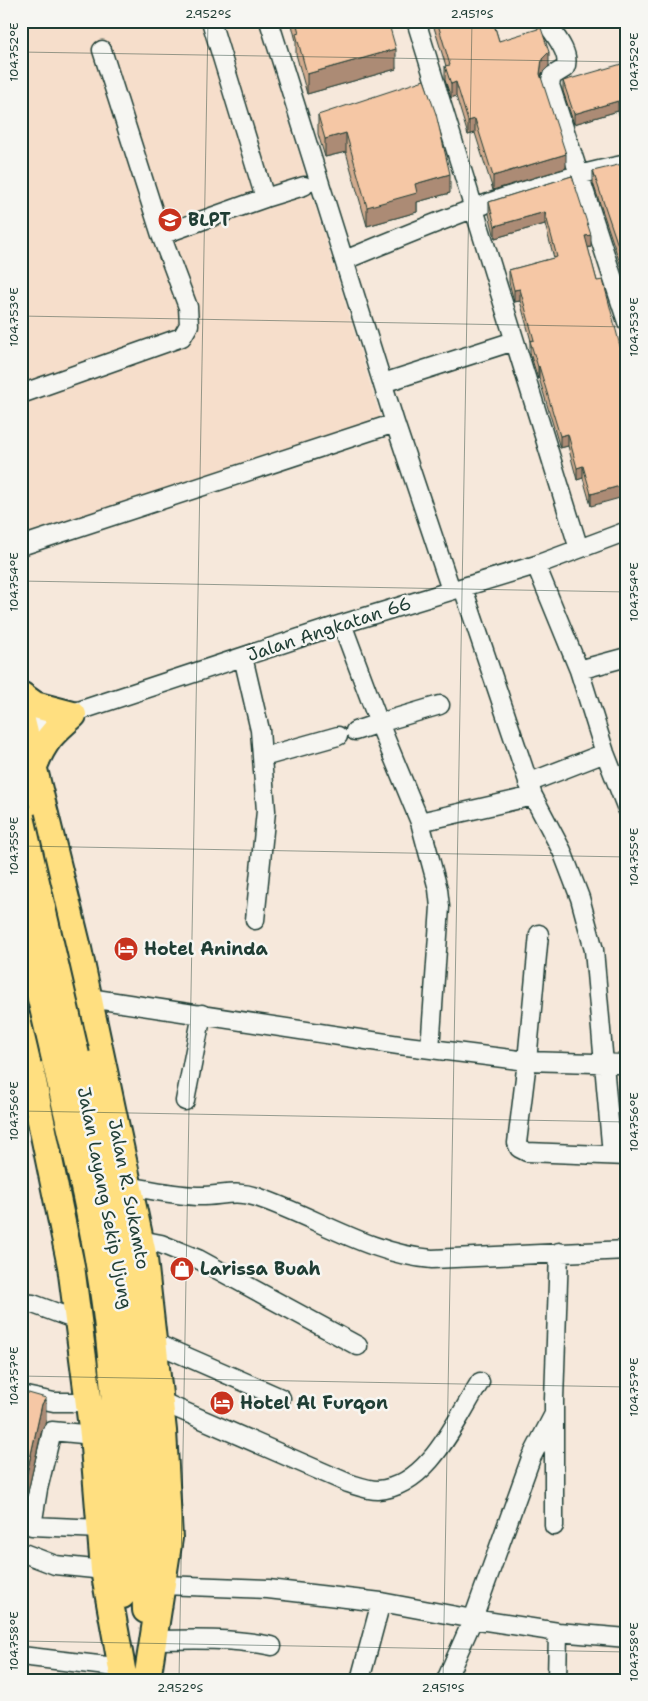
<svg xmlns="http://www.w3.org/2000/svg" width="648" height="1701" font-family="'Shantell Sans',sans-serif">
	<rect width="100%" height="100%" fill="#f6e8db"/>
	<filter id="ink" filterUnits="userSpaceOnUse"><feTurbulence type="fractalNoise" baseFrequency=".02" numOctaves="2"/><feDisplacementMap in="SourceGraphic" scale="10" xChannelSelector="R" yChannelSelector="G"/><feConvolveMatrix kernelMatrix="1 2 1 2 8 2 1 2 1" color-interpolation-filters="sRGB"/></filter>
	<g filter="url(#ink)">
		<path fill="#f6decb" d="M21 21H258L381 419 21 535Z"/>
		<g fill="none" stroke-linecap="round" stroke-linejoin="round">
			<defs>
				<path id="minor" d="M269 21 395 423 451 590
					M416 21 579 549
					M545 21C553 33 572 54 565 68L552 76 550 85 627 322
					M102 50 161 235
					M265 198 304 186
					M345 260C437 222 528 183 627 164
					M383 383 514 341
					M21 394 182 337 189 325 188 307 161 235 265 198 211 21
					M21 546 395 423
					M536 565 579 670 605 753 627 809
					M463 588 533 796 562 851 580 898 594 950 612 1155
					M342 624 379 723 440 705
					M243 657 260 730 266 811 255 920
					M579 670 627 657
					M21 730 342 624 536 565 627 531
					M355 731 379 723 420 822 438 889 440 907 430 1049
					M263 757 338 736
					M528 783 605 753
					M420 822 533 796
					M539 934 527 1061 517 1143 519 1148 527 1152 627 1156
					M89 998 399 1045 527 1061 627 1064
					M185 1101 202 1014
					M128 1186C151 1190 174 1195 197 1196 219 1197 233 1189 257 1197 316 1217 369 1254 432 1259L627 1250
					M140 1240 161 1244 198 1259 358 1346
					M21 1303 33 1304 79 1321
					M153 1342 281 1398
					M21 1395 54 1402H89
					M160 1401 348 1483C358 1486 368 1490 378 1490 429 1486 456 1420 480 1382
					M22 1521 32 1526 101 1529
					M32 1526 38 1489 52 1431 93 1435
					M554 1526V1400L559 1252
					M21 1552 55 1565 104 1570
					M162 1585 268 1589 381 1602 473 1619 531 1458 554 1414
					M153 1640C194 1639 232 1638 272 1646
					M21 1656 124 1668
					M360 1680 381 1602
					M446 1680 473 1619 558 1632 627 1638
					M557 1680 558 1632"/>
				<path id="highway" d="M21 695 35 705 73 715
					M21 717 77 944 144 1259 163 1431 169 1538 147 1680
					M34 766C44 741 53 732 73 715
					M21 996 34 985 60 980
					M21 1024 71 1266 93 1435 104 1570 124 1680
					M76 1055C95 1136 115 1217 127 1300 142 1403 143 1507 146 1610
					M55 1059C73 1140 94 1221 105 1304 118 1401 120 1497 122 1595"/>
			</defs>
			<use href="#minor" stroke="#1f3d34" stroke-width="21"/>
			<use href="#highway" stroke="#1f3d34" stroke-width="30"/>
			<use href="#minor" stroke="#f6f6f2" stroke-width="18"/>
			<use href="#highway" stroke="#ffdf80" stroke-width="26"/>
			<defs>
				<path id="highway-bridge" d="M21 817 76 1055
					M21 913 55 1059"/>
			</defs>
			<use href="#highway-bridge" stroke="#1f3d34" stroke-width="30" stroke-linecap="butt"/>
			<use href="#highway-bridge" stroke="#ffdf80" stroke-width="26"/>
		</g>
		<path fill="#d3ab8e" stroke="#1f3d34" d="M291 21H388L396 69 307 94 296 54V41Z
			M432 21H493L499 41 549 66 542 73 541 78 566 168 493 190 475 133 468 135 456 96 451 98 445 80V66H446Z
			M627 68V141L618 111 574 124 563 91V81Z
			M318 115 450 193 417 202V212L367 226 346 152 325 157 318 134Z
			M627 166V284L593 183V171Z
			M572 176 591 247 588 248 597 281 591 506 583 478 577 480 568 446 560 448 539 378 538 379 530 353V341H531L520 301 514 302 509 282V270L554 258 545 224 495 238 489 214V202Z
			M21 1403 46 1422 42 1429 24 1510 21 1509Z"/>
		<path fill="#ac8b74" stroke="#1f3d34" d="M396 49V69L307 94V74Z
			M549 52V66L542 73 540 88V74L542 59Z
			M456 82V96L451 98V84Z
			M618 101V111L574 124V114Z
			M475 119V133L468 135V121Z
			M346 133V152L325 157V139Z
			M566 154V168L493 190V176Z
			M450 174V193L417 202V212L367 226V207L415 184Z
			M545 212V224L495 238V226Z
			M591 235V247L585 248V236Z
			M520 289V301L514 302V290Z
			M539 366V378L538 379V367Z
			M568 434V446L560 448V436Z
			M583 466V478L577 480V468Z
			M627 484V496L591 506V494Z
			M46 1398V1422L42 1429 24 1510V1486L42 1404Z"/>
		<path fill="#f5c7a5" stroke="#1f3d34" d="M296 21H388L396 49 307 74 296 34 299 33Z
			M437 21H493L499 41 541 28 549 52 542 59 540 74 566 154 493 176 475 119 468 121 456 82 451 84 445 66 450 65Z
			M625 63 627 68V130L618 101 574 114 563 81Z
			M424 80 436 114 450 174 415 184 417 193 367 207 346 133 325 139 318 115Z
			M626 163 627 166V272L593 171Z
			M572 176 591 235 585 236 597 281 603 280 627 373V484L591 494 583 466 577 468 568 434 560 436 539 366 538 367 530 341 534 340 520 289 514 290 509 270 557 257 545 212 495 226 489 202Z
			M25 1392 46 1398 42 1404 24 1486 21 1485V1403Z"/>
	</g>
	<path fill="none" stroke="#1f3d34" stroke-width="1" stroke-opacity="0.45" d="M21 52 627 62M21 316 627 327M21 581 627 592M21 846 627 857M21 1111 627 1122M21 1376 627 1387M21 1641 627 1652M179 1680 208 21M443 1680 472 21"/>
	<defs>
		<symbol id="school-disc" viewBox="-11 -11 22 22"><circle r="9.5" fill="#c8321e" stroke="#f6f6f2"/><path d="M0-5L7-2L0 1L-7-2ZM-4 1L0 2.5L4 1V4Q0 6-4 4Z" fill="#fff"/></symbol>
		<symbol id="hotel-disc" viewBox="-11 -11 22 22"><circle r="9.5" fill="#c8321e" stroke="#f6f6f2"/><path d="M-6-4.5h1.5V1H6V5H4.5V3h-9V5H-6ZM-4 0a1.8 1.8 0 1 1 3.6 0ZM.5 0V-2.5h3Q6-2.5 6 0Z" fill="#fff"/></symbol>
		<symbol id="shop-disc" viewBox="-11 -11 22 22"><circle r="9.5" fill="#c8321e" stroke="#f6f6f2"/><path d="M-5-2.5h2.3a2.7 3.5 0 0 1 5.4 0H5L5.5 6h-11ZM-1.5-2.5h3a1.5 2.3 0 0 0-3 0Z" fill="#fff"/></symbol>
	</defs>
	<g fill-rule="evenodd">
		<use href="#school-disc" x="156" y="206" width="28" height="28"/>
		<use href="#hotel-disc" x="112" y="935" width="28" height="28"/>
		<use href="#shop-disc" x="168" y="1255" width="28" height="28"/>
		<use href="#hotel-disc" x="208" y="1389" width="28" height="28"/>
	</g>
	<g text-anchor="middle" stroke-width="5" stroke-linejoin="round" paint-order="stroke">
		<g font-size="18" font-weight="bold" fill="#1f3d34" stroke="#f6f6f2" text-anchor="start">
			<text x="188" y="226">BLPT</text>
			<text x="144" y="955">Hotel Aninda</text>
			<text x="200" y="1275">Larissa Buah</text>
			<text x="240" y="1409">Hotel Al Furqon</text>
		</g>
		<g font-size="18" fill="#1f3d34" stroke="#f6f6f2">
			<text transform="translate(329 629) rotate(-18)" y="6">Jalan Angkatan 66</text>
			<text transform="translate(129 1194) rotate(79)" y="6">Jalan R. Sukamto</text>
			<text transform="translate(105 1198) rotate(79)" y="6">Jalan Layang Sekip Ujung</text>
		</g>
	</g>
	<rect width="648" height="1701" fill="none" stroke="#f6f6f2" stroke-width="55"/>
	<rect x="28" y="28" width="592" height="1646" fill="none" stroke="#1f3d34" stroke-width="2"/>
	<g font-size="12" text-anchor="middle" fill="#1f3d34">
		<text x="208" y="18">2.952°S</text>
		<text x="472" y="18">2.951°S</text>
		<text transform="translate(14 52) rotate(-90)" y="4">104.752°E</text>
		<text transform="translate(634 62) rotate(-90)" y="4">104.752°E</text>
		<text transform="translate(14 317) rotate(-90)" y="4">104.753°E</text>
		<text transform="translate(634 327) rotate(-90)" y="4">104.753°E</text>
		<text transform="translate(14 582) rotate(-90)" y="4">104.754°E</text>
		<text transform="translate(634 592) rotate(-90)" y="4">104.754°E</text>
		<text transform="translate(14 846) rotate(-90)" y="4">104.755°E</text>
		<text transform="translate(634 857) rotate(-90)" y="4">104.755°E</text>
		<text transform="translate(14 1111) rotate(-90)" y="4">104.756°E</text>
		<text transform="translate(634 1122) rotate(-90)" y="4">104.756°E</text>
		<text transform="translate(14 1376) rotate(-90)" y="4">104.757°E</text>
		<text transform="translate(634 1387) rotate(-90)" y="4">104.757°E</text>
		<text transform="translate(14 1641) rotate(-90)" y="4">104.758°E</text>
		<text transform="translate(634 1652) rotate(-90)" y="4">104.758°E</text>
		<text x="180" y="1692">2.952°S</text>
		<text x="443" y="1692">2.951°S</text>
	</g>
</svg>
